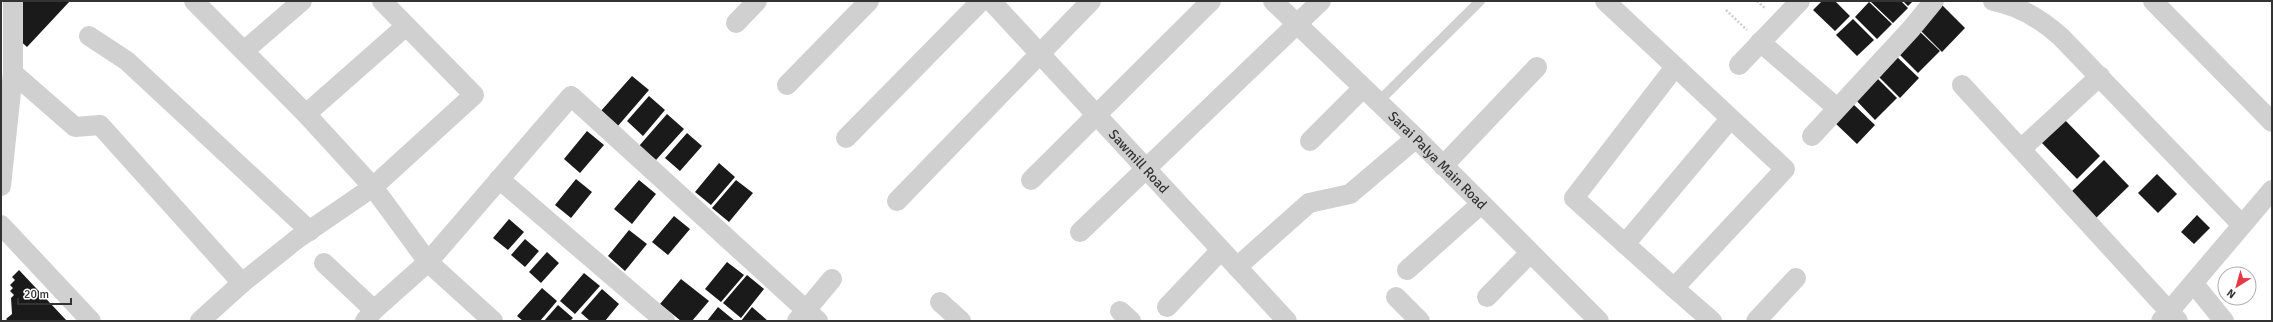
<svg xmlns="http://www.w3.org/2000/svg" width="2273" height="322" font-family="Signika,sans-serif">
	<rect width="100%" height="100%" fill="#fff"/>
	<path fill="#1a1a1a" d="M23 1H70L27 47 16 37Z
		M1822 1H1835L1850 16 1835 31 1813 10Z
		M1870 1H1901L1908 8 1893 23Z
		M1903 1H1913L1908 6Z
		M1869 2 1892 24 1877 39 1855 17Z
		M1942 5 1965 28 1942 52 1918 28Z
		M1853 19 1874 40 1857 56 1836 35Z
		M1917 29 1940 51 1918 73 1896 51Z
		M1894 54 1919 78 1900 98 1875 73Z
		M1874 75 1897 98 1875 120 1853 97Z
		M632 76 649 90 617 127 600 112Z
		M649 96 665 110 643 136 627 121Z
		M1852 103 1875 125 1857 144 1834 122Z
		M667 114 684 129 656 160 639 146Z
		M2064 119 2100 156 2077 179 2041 142Z
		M587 131 604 145 580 173 564 159Z
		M687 133 702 146 680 171 665 158Z
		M2104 160 2129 186 2096 218 2071 192Z
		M719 163 735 177 711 205 695 192Z
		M2157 174 2177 194 2158 213 2138 193Z
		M576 179 592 192 571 218 555 205Z
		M639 180 656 194 632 224 614 209Z
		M736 180 753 193 729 222 712 208Z
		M2197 215 2210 228 2194 244 2181 232Z
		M674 216 690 229 668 255 652 242Z
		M509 219 524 232 508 250 493 238Z
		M629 230 647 244 625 271 608 256Z
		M525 239 539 251 525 267 511 255Z
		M547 252 559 263 541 283 529 272Z
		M727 262 744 275 721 302 705 289Z
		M19 270 67 321H8L6 319 12 314 11 298 14 295 10 291 13 288 10 285 15 280 12 277Z
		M584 273 600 286 575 314 560 301Z
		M747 275 764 289 741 318 723 303Z
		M681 279 709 301 692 321H681L660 304Z
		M542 288 557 301 540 321H523L517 316Z
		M602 289 619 304 605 321H590L581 313Z
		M558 305 573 318 570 321H544Z
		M718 307 735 321H707Z
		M752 307 768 321H741Z"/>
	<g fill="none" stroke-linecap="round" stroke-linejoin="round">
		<path stroke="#cdcdcd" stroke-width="2.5" stroke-dasharray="2 2" stroke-linecap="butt" d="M1757 1 1766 9
			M1726 10 1747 30"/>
		<path stroke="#d0d0d0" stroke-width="10" d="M1378 102 1480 1"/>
		<g stroke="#d0d0d0" stroke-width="20">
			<path d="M194 1 306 114 373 187 428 262 493 321"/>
			<path id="s1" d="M991 1 1287 321"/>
			<path id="s2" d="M1273 1 1416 138 1599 321"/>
			<path d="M1605 1 1785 169 1674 288 1712 321"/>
			<path d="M1993 1C2020 6 2041 19 2061 37L2242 225"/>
			<path d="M2153 1 2272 122"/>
			<path d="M736 23 757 1"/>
			<path d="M89 36 127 61 310 231"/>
			<path d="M1760 42 1837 108"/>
			<path d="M244 51 302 1"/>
			<path d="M1739 65 1800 1"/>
			<path d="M13 73 75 127 100 125 242 283"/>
			<path d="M787 85 869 1"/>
			<path d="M1962 85 2178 321"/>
			<path d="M306 114 406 26"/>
			<path d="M1812 136 1911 29 1934 1"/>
			<path d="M846 138 981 1"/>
			<path d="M1310 141 1363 88"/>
			<path d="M2021 149 2100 76"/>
			<path d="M1443 166 1537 67"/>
			<path d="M499 179 665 321"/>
			<path d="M1031 180 1211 1"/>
			<path d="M1 186 13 73V1"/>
			<path d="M897 201 1091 1"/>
			<path d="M1 225 91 321"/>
			<path d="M1080 232 1321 1"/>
			<path d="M1625 244 1730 119"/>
			<path d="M324 263 374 310"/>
			<path d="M1237 267 1309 203 1350 194 1416 138"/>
			<path d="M1407 270 1481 204"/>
			<path d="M2194 284 2224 321"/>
			<path d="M1674 288 1574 198 1675 67"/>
			<path d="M1396 297 1420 321"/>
			<path d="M1487 297 1530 253"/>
			<path d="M940 302 961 321"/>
			<path d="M1167 307 1221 250"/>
			<path d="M1120 311 1131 321"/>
			<path d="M200 321 242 283 297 239 373 187 474 95 382 1"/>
			<path d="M365 321 374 310 428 262 571 96 818 321"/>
			<path d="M797 321 832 279"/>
			<path d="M1756 321 1796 278"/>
			<path d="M2161 321 2272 190"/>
		</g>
	</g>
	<g text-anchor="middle" stroke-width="4" stroke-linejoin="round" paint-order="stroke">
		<g font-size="14" fill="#333" stroke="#fff">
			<text dy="5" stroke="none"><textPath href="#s2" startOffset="229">Sarai Palya Main Road</textPath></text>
			<text dy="5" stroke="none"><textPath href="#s1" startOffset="218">Sawmill Road</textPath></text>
		</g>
	</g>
	<rect width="2273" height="322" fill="none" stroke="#333333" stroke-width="4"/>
	<g transform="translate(2237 286) rotate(217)"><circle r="19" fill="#ffffff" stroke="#adadad"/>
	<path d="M0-3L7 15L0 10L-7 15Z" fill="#e63946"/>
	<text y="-6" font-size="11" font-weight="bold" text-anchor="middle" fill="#333333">N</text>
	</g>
	<path d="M18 298v6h53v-6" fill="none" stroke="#333333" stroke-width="2"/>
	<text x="24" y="298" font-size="12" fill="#333333" stroke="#ffffff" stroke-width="3" paint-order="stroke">20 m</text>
</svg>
